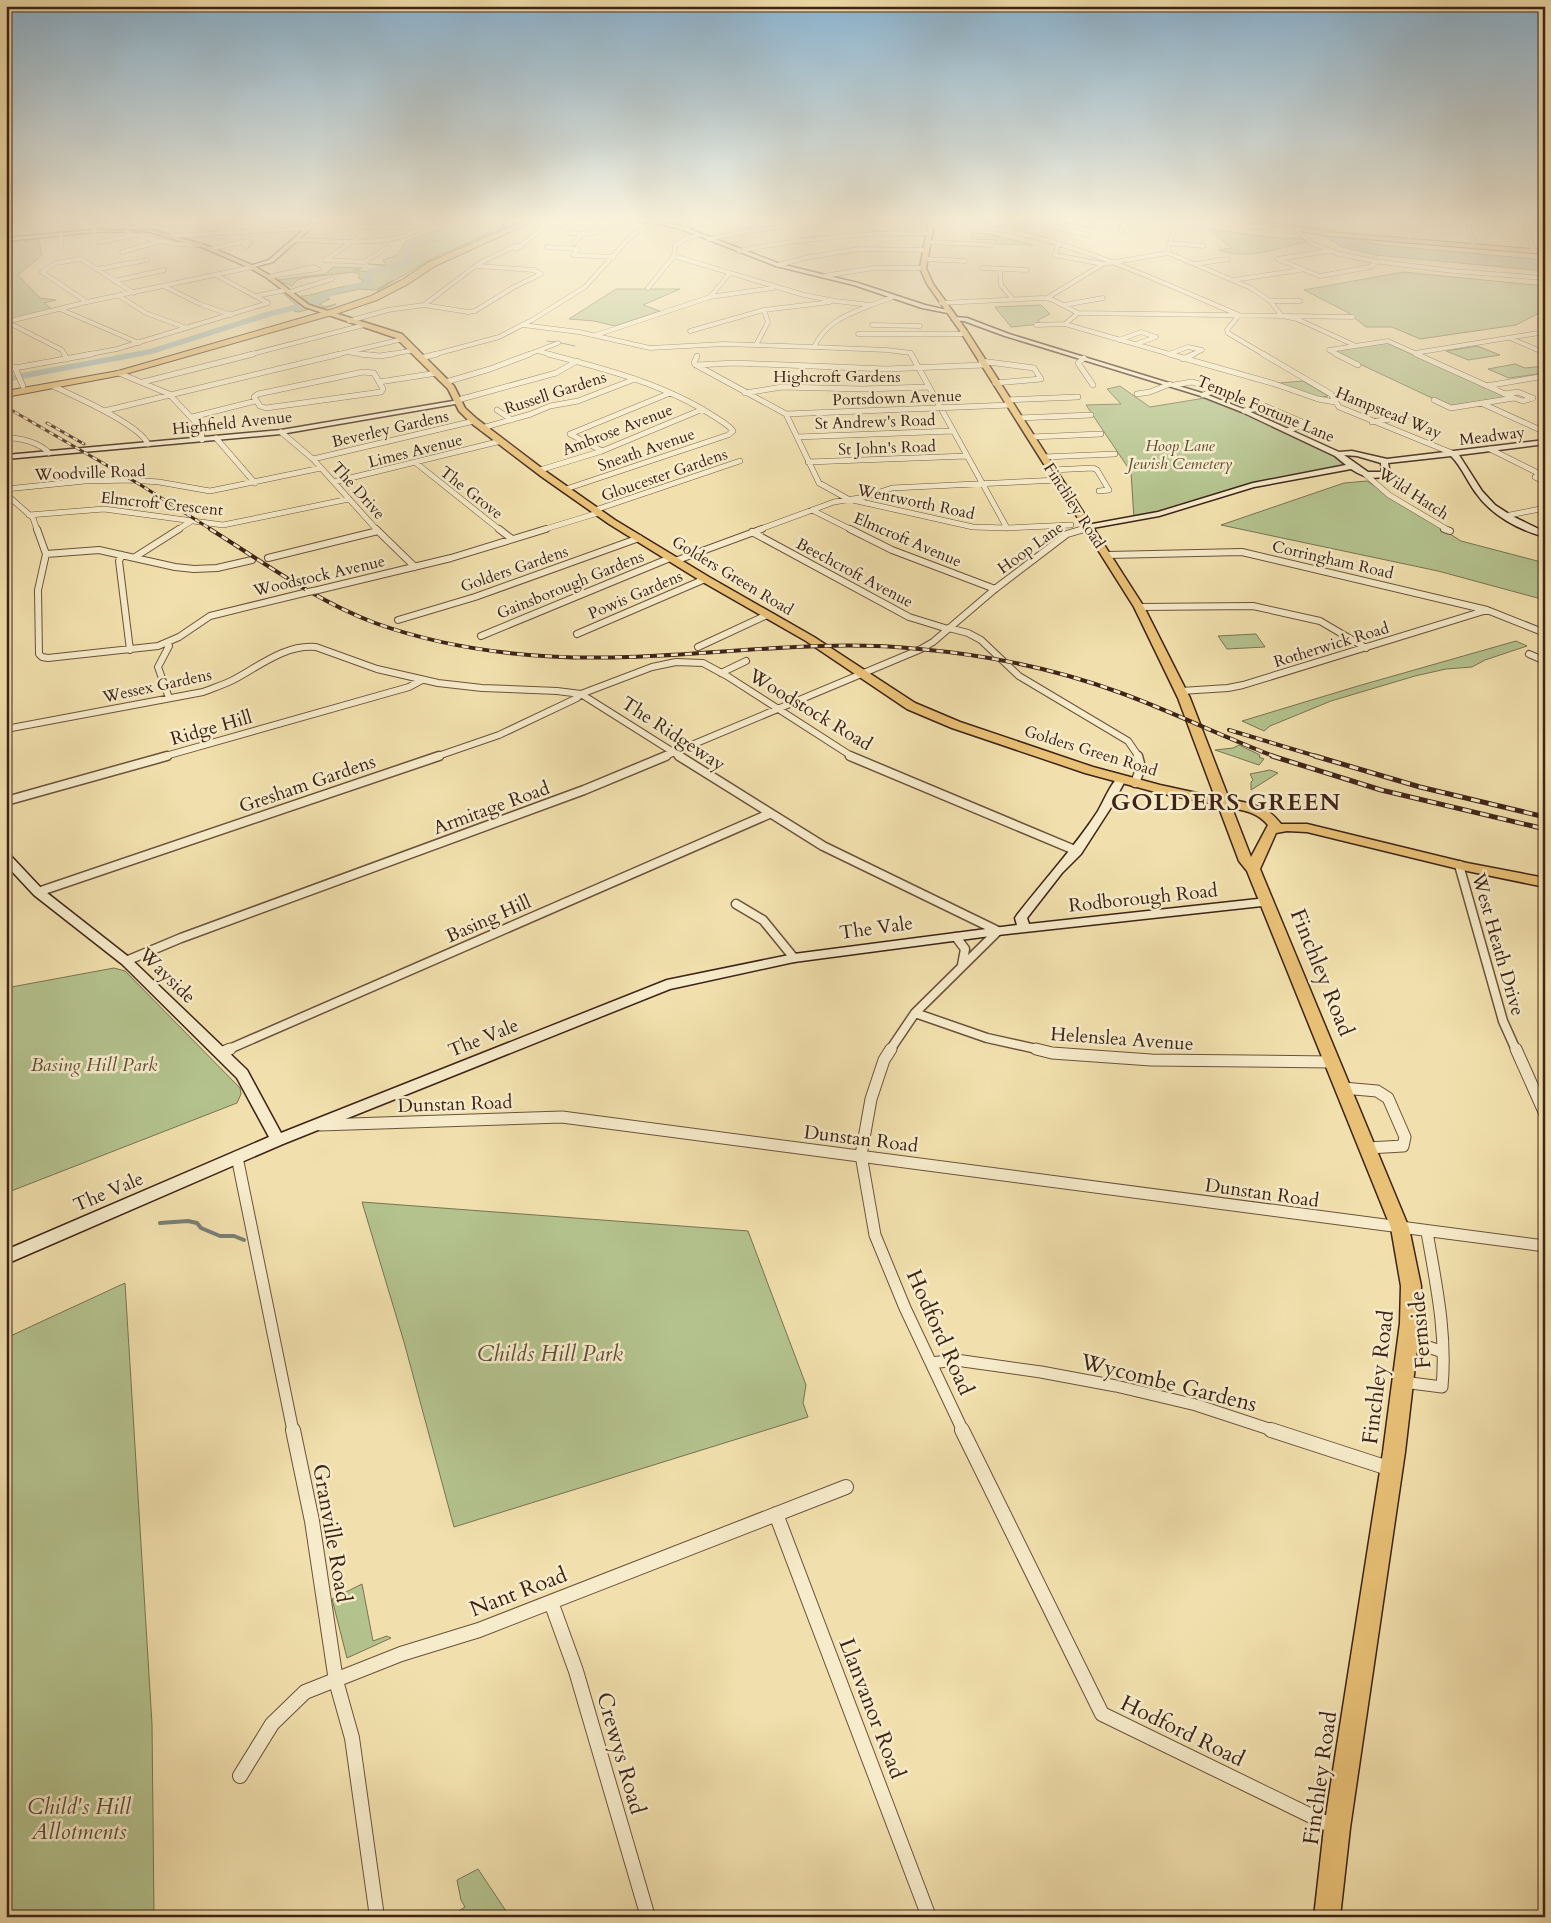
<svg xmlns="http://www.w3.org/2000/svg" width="1551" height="1923" font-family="Cardo,serif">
	<rect width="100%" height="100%" fill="#f1e0ad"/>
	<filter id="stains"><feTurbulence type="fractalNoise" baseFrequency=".004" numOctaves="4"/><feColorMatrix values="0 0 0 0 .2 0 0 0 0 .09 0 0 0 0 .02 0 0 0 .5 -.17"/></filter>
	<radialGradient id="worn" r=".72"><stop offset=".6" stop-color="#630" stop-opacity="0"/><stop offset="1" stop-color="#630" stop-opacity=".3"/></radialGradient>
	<path fill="#b4c38e" stroke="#797353" d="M454 219H504L500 224 506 225 458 247 513 224 433 258 377 291 393 280 376 290 360 289 326 296V299H330L319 304 325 307 336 304C323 312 311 306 301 296 313 296 321 291 333 289 344 286 354 285 366 282L358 278 360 274 353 272 304 278 297 280 292 286 277 280 325 274 333 267 362 268 355 270 368 272 384 266 368 264 386 265 383 260 397 255 405 242 440 229Z
		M1058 219H1101L1094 229 1058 221 1061 220Z
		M1207 229 1285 239 1300 238 1306 242C1278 248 1246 261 1219 250L1232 248Z
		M972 233 989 234 1033 245 995 244 996 240 971 239Z
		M1325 236 1348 238 1381 245 1545 260V271L1376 255 1342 247Z
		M38 237 42 255 18 275 40 298 56 300 44 303 53 310 6 322V241Z
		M1403 272 1545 286V310L1516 325 1420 339 1392 327H1366L1347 312 1304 290Z
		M616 289H680L643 305 660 311 615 326 594 321 569 319Z
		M287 291 297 302 310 309 298 312 291 310 269 315 150 353 24 377V375L142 353 297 306 282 292Z
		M1041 305 1050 314 1038 320 1041 324 1011 327 995 307Z
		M1387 343 1507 397 1449 406 1332 351Z
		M1477 346 1500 355 1468 360 1446 351Z
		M1515 364 1525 368 1545 366V373L1509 378 1488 369Z
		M1303 381 1328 396 1319 398 1279 383Z
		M1120 386 1150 407 1205 398 1244 411 1338 454 1353 466 1299 475 1134 519 1131 472 1086 405 1121 404 1107 389Z
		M1262 407 1303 423 1291 428 1250 410Z
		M1367 481 1461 541 1545 563V600L1438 571 1221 525 1344 483Z
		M1256 634 1265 647 1227 649 1218 636Z
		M1516 641 1527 646 1485 660 1472 667 1446 669 1415 676 1331 701 1270 726 1264 731 1242 721 1358 686Z
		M1239 745 1260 755 1259 757 1264 759 1259 765 1215 750 1233 748Z
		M1270 770 1278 773 1251 790V782L1253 780 1250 774Z
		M114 968 125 971 240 1088 241 1094 237 1103 6 1193V988Z
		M362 1202 748 1231 806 1385 803 1403 808 1417 454 1527 404 1342Z
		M125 1283 152 1724 154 1917H6V1338Z
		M362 1584 373 1641 387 1636 391 1638 347 1658 332 1599Z
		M478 1869 510 1917H449L465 1907 461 1900 457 1880Z"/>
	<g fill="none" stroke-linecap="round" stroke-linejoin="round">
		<path stroke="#797e77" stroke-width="1" d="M450 236 459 233
			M415 243 439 240
			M547 341 556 342
			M561 343 575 346"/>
		<path stroke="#797e77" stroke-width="4" d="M160 1223 188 1221 197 1223 201 1228 220 1236H234L244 1240"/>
		<path fill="#a1bab6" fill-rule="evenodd" d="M459 219H466L464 226 411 248 412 265 375 273 371 278 374 282 373 284 335 294 315 305 308 303 322 293 365 281 363 278 369 269 405 262 402 252 404 245 458 223Z
			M1257 219 1296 222 1300 224 1296 226 1260 222Z
			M1302 224 1332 228 1340 233 1336 235C1387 260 1455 254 1511 258 1522 258 1533 262 1545 264V268C1533 266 1522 263 1511 262 1464 259 1370 263 1332 239L1331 237 1335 235 1330 232 1302 228Z
			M302 303 306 306 305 308 272 316 152 354 6 382V376L150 349 266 312Z"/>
		<defs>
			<path id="street-far5" d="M1022 219 1088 235
				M1192 219 1298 232 1313 244 1339 254 1374 261 1453 271 1545 278
				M1466 219 1474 246
				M1304 220 1355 225
				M6 221 22 219
				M1408 222 1413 224 1402 223Z
				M1408 224 1410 241
				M931 225C947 226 964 224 980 226 1071 239 1156 280 1239 315L1227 330 1228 333 1265 355
				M91 226 96 225 94 231
				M312 226 419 227
				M562 226 571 219
				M988 226 1022 219
				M682 228 729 219
				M1526 229 1534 251
				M127 231 130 234 174 244 201 245
				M1121 232 1125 219
				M568 233 582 234
				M61 234V248
				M198 234 203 219
				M698 235 685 239 675 246 674 256 804 295 835 301 871 305 893 297
				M172 236 310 228
				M356 239 325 260 364 262 388 247
				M709 239 742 232 822 221
				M295 240C334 240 404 251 432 219
				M100 242 133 235
				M927 242 992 245
				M574 243 582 234C591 234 598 232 606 227L597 224 609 219
				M1169 243 1203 246
				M1058 245 1055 255 1103 264
				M547 247 578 249 573 255 614 257
				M211 249 246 241 250 243 244 244 247 246
				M516 249 541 230
				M739 251C802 238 865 232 929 233
				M122 252 157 242
				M1168 253 1251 288 1270 301 1282 316 1297 319 1354 345
				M1168 253 1172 235 1184 219
				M925 259 965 261
				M1277 259 1320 276 1370 267 1377 262
				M1277 259 1329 251
				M1195 264 1228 259
				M778 265 809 257 860 249 926 250
				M982 268 1027 270
				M98 269 147 260
				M1000 269 1001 285 1013 299
				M824 276 874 268H923
				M269 277 313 267 318 269 285 274
				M1234 280 1300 270
				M114 281 164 270
				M164 286 200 304 231 315
				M648 288 674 256
				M290 292 332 279
				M119 296 146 313 187 328
				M256 296 286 290
				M710 297 729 274
				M1047 298 1103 264 1168 253
				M1270 301H1300
				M87 302 42 272 56 263 81 259 134 293
				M941 303 1042 298 1051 299 1078 313 1065 324 1173 355
				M424 305 468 312 475 311 514 287 541 274 534 270 476 266
				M1064 305 1103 298
				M60 309 139 343
				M1078 313 1353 317
				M349 321 388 310 424 305 478 264 515 246H521
				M6 322 87 302 252 267
				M7 322 62 350 65 355
				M523 325 579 332 650 348 724 344 814 347C826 322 846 315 871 305
				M872 325 920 326
				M1036 325 1065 324
				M690 331 764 310 830 302
				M858 334H964
				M596 335 710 297 773 288
				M1510 338 1545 353
				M1119 340 1141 332 1156 337 1136 344
				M756 345 768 322 764 310
				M814 347 887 350 911 353 912 355
				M538 351 553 355
				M352 353 371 355
				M1415 353 1545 332
				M1169 354 1188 347 1202 350 1191 355
				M85 355 117 349 268 303 216 275
				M248 355 364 325
				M335 355 403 339
				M386 355 415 350
				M432 355 499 337 532 320 585 287 631 236 655 222
				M527 355 558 343
				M1339 355 1329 350 1388 341 1419 355"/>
			<path id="street-far4" d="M64 354 67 359
				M359 354 380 356 393 354
				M548 354C605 369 665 384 715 417 721 421 729 425 733 431L728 435 566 489
				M911 354 1007 528
				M1169 354 1275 384 1318 399 1335 402
				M1263 354 1331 394 1339 407 1452 453
				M1336 354 1358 365
				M1416 354 1514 398 1451 408 1434 400
				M421 358 437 354
				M1084 358 1078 363 1093 385
				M1183 359 1194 354
				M981 361 1034 368 1041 379 995 383
				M6 363 15 368 23 386
				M696 365 786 414 819 483 848 499 973 527 1007 528 1071 525
				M696 365 735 363 886 369 984 365
				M696 365 694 363 697 356
				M15 368 92 354
				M363 372 374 373 383 389 381 392 266 408 260 406 254 397 258 394Z
				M119 373 169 394 201 428 202 440
				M143 382 253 354
				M379 382 437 373
				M446 382 490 369 530 354
				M1174 385 1192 382 1213 388V391L1203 395
				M53 386C74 396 139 424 148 444
				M1486 386 1545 376
				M745 393 782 387 863 389 929 387
				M1137 394 1150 392 1170 384
				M1504 394 1518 392 1533 398 1523 401 1514 398
				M458 400 556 373 577 361
				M1007 400 1078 397
				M1481 403 1545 432
				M497 410 512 420
				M104 411 340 354
				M1244 411 1265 406 1307 424 1289 430
				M786 414 1010 405
				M192 417 256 401
				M1018 418 1091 415
				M1372 422 1408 416
				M482 428 531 414 550 406 578 401 635 379
				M281 432 313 459 377 530
				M797 437 953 431
				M1031 437 1101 434
				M6 438C20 437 40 443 49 453
				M216 438 255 483
				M1490 449 1540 474H1545
				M602 451 570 434 670 393
				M1044 457 1115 454
				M313 459 474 421
				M808 462 967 456
				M416 463 500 530
				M540 470 602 451 703 409
				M1052 470 1093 468 1097 470 1109 490 1099 491
				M1365 474 1389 495 1448 530
				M1538 475 1535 477 1545 482
				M334 482 501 441
				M6 489 85 481 131 480 159 482 210 491 321 468
				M6 494 33 518 37 530
				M595 510 740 461
				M812 510 852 530
				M29 515 104 509 223 525 349 499
				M1505 516 1545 508
				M177 530 190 522
				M542 530 598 513
				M758 530 834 502 865 497 892 488 1059 480
				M1080 530 1090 527"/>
			<path id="street-far3" d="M37 529 46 554 38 590 39 654 42 657 48 658 158 646 179 637 210 616 308 592
				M376 529 415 567
				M499 529 512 539
				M850 529 892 550 995 589
				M1444 529 1450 531
				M752 532 909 617 948 629
				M46 554 99 550 175 567 194 569 217 568 252 560
				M122 555 119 561 130 650
				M1108 555 1242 552 1487 610 1545 633
				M135 557 179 529
				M268 558 378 531
				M675 561 762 529
				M318 590 451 558 546 529
				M1139 607 1253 606 1320 621 1366 648
				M398 620 475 597 639 538
				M949 628 968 633 981 640 1019 676 1128 741 1139 757
				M577 634 705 579
				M481 636 670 558
				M167 643 169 646 158 667 169 698
				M698 647 767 615
				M1529 654 1545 661
				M721 673 746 661
				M1181 691 1228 688 1243 685 1487 610
				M6 729 203 692C213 688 223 685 233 680 258 667 285 644 316 647L377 669 438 683 482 688 557 691 581 694 681 757
				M162 757 409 687 422 680
				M435 757 499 735 577 698 581 694 652 667 676 662 703 663 727 676 853 757
				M663 757 921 649 933 642 995 589 1067 534 1084 529"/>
			<path id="street-far2" d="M679 756 823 846 998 931 915 1013 890 1050
				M850 756 1077 851
				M1135 783 1141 767 1138 756
				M6 801 167 756
				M1459 865 1503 1021 1516 1050
				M38 892 439 756
				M736 904 763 920 794 958
				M956 937 965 949 962 965
				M126 961 181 938 584 790 666 756
				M915 1013 987 1038 1041 1050
				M227 1050 769 814"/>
			<path id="street-far1" d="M891 1049 884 1060 871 1099 861 1155 875 1235 905 1308 963 1431
				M1036 1049 1052 1053 1151 1060 1332 1062
				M1516 1049 1545 1114
				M221 1053 230 1049
				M1343 1088 1377 1091 1388 1098 1405 1137 1403 1146 1368 1148
				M320 1125 562 1117 1545 1246
				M237 1157 293 1431
				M1408 1340 1443 1352
				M931 1363 956 1360 1041 1372 1116 1386 1196 1405 1275 1431
				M1403 1382 1442 1387C1447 1334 1436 1284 1427 1232"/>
			<path id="street" d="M293 1430 312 1521 336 1681 352 1738 377 1917
				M962 1430 1102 1714 1334 1827
				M1271 1430 1391 1469
				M776 1514 929 1917
				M551 1602 576 1671 648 1917
				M240 1776 272 1724 305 1692 401 1654 479 1630 846 1487"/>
			<path id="secondary" d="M316 219H321L273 262 250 268V266L269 260Z
				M613 219 655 221 684 227 780 264 858 283 925 305 951 311 948 313 922 308 854 285 776 266 681 229 655 223Z
				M94 230 151 231 94 232 6 241V238Z
				M954 317 967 318 1009 334 1205 394 1246 410 1339 452 1352 451 1387 459 1545 440V444L1459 455 1482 491 1495 505 1512 516 1545 532V537C1519 530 1491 515 1476 493 1467 481 1462 467 1451 456L1388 463 1390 473C1377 482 1363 477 1351 469L1254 487 1159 516 1087 529V525L1158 512 1253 483 1346 465 1335 456 1242 412 1201 396 1005 336 964 321 952 320ZM1344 455 1357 456 1381 463 1382 472H1368Z
				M459 400 461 401V403L281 434 6 459V455L281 430Z
				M1121 776 1126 779 1110 809 1081 854 1062 873 1027 918 1029 924 1267 898 1273 902 1271 905 998 935 794 962 670 989 283 1144 6 1264V1250L269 1137 237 1078 122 964 34 895 6 865V854L10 855 42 889 130 958 247 1070 281 1133 667 980 794 954 1017 925 1015 918 1017 915C1044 880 1074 848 1098 811 1103 803 1113 778 1121 776Z"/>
			<path id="primary" d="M929 219H935L926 268 933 284 967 331 1144 607 1190 698 1229 799C1251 804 1267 805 1281 824H1307L1467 863 1545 878V887L1467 871 1307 832 1287 831 1276 833 1260 869 1409 1228 1421 1286 1420 1323 1405 1452 1350 1828 1340 1917H1314L1324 1828 1383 1452 1400 1323 1401 1286 1391 1228 1247 871 1239 861 1218 805 1159 793 1085 773 952 728 907 709 806 641 701 581 609 524 542 477 471 423 459 411 448 389 396 338 305 307 267 278 250 268 204 248 146 231 149 229 208 246 254 266 271 276 309 305 402 334 454 386 465 408 477 419 548 473 615 520 709 577 814 637 915 703 960 722 1093 767 1160 785 1215 797 1178 698 1134 607 960 331 927 284 920 268ZM1232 808C1247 811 1258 813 1268 825L1251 857Z"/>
			<path id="highway" d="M529 219H538L435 266 408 284 377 300 339 313 122 375 6 397V391L118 371 333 309 371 296 402 280 429 262Z
				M1228 219H1246L1329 232 1545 250V254L1329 236Z"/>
		</defs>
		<use href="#street-far5" stroke="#6b523d" stroke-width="5"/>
		<use href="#street-far4" stroke="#6b523d" stroke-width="6"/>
		<use href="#street-far3" stroke="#6b523d" stroke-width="8"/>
		<use href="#street-far2" stroke="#6b523d" stroke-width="11"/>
		<use href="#street-far1" stroke="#6b523d" stroke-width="13"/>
		<use href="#street" stroke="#6b523d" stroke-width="16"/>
		<use href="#secondary" stroke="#3e2318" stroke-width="3"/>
		<use href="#primary" stroke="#3e2318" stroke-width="3"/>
		<use href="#highway" stroke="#3e2318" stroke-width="2"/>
		<use href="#street-far5" stroke="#f6ebca" stroke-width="4"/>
		<use href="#street-far4" stroke="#f6ebca" stroke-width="5"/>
		<use href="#street-far3" stroke="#f6ebca" stroke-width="6"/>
		<use href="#street-far2" stroke="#f6ebca" stroke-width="8"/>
		<use href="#street-far1" stroke="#f6ebca" stroke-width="11"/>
		<use href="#street" stroke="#f6ebca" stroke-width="14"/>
		<use href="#secondary" fill="#f6ebca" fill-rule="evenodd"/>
		<use href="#primary" fill="#e8c076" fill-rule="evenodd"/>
		<use href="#highway" fill="#e8c076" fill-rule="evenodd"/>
		<defs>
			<path id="rail-far2" d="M6 407 139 484 212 530
				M47 423 84 444"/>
			<path id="rail-far1" d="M210 529C263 562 316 601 375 623 456 652 543 660 628 657 726 654 822 639 919 649 987 655 1056 669 1121 693 1173 712 1223 737 1276 757
				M1229 730 1319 757"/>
			<path id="rail" d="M1272 756 1381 790 1545 829
				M1315 756 1420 787 1545 817"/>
		</defs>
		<use href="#rail-far2" stroke="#3e2318" stroke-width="3"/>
		<use href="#rail-far1" stroke="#3e2318" stroke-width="4"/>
		<use href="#rail" stroke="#3e2318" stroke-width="5"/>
		<use href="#rail-far2" stroke="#f6ebca" stroke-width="2" stroke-dasharray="5" stroke-linecap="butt"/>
		<use href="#rail-far1" stroke="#f6ebca" stroke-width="2.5" stroke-dasharray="7" stroke-linecap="butt"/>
		<use href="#rail" stroke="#f6ebca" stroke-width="3" stroke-dasharray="9" stroke-linecap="butt"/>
		<defs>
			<path id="street-bridge" d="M308 592 318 590"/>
		</defs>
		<use href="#street-bridge" stroke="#6b523d" stroke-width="8" stroke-linecap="butt"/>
		<use href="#street-bridge" stroke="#f6ebca" stroke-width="6"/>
	</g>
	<linearGradient id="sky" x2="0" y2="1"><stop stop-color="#8bb6d4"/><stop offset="0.45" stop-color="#f9f1da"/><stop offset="1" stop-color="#f9f1da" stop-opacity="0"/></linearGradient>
	<rect width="1551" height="488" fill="url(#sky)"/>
	<g text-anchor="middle" stroke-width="5" stroke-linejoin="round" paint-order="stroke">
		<g font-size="16" fill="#3e2318" stroke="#f6ebca">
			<text x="837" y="382">Highcroft Gardens</text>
			<text transform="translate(555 392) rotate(-18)" y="6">Russell Gardens</text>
			<text transform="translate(897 397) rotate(-2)" y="6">Portsdown Avenue</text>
			<text transform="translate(1266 408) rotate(23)" y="6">Temple Fortune Lane</text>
			<text transform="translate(1389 412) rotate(22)" y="6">Hampstead Way</text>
			<text transform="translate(875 421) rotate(-2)" y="6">St Andrew's Road</text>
			<text transform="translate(232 422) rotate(-6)" y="6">Highfield Avenue</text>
			<text transform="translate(390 428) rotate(-13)" y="6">Beverley Gardens</text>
			<text transform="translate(617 429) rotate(-21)" y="6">Ambrose Avenue</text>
			<text transform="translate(1492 435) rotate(-7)" y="6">Meadway</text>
			<text transform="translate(887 447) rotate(-2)" y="6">St John's Road</text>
			<text transform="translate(646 449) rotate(-19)" y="6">Sneath Avenue</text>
			<text transform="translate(415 450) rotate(-14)" y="6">Limes Avenue</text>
			<text transform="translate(90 472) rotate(-2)" y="6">Woodville Road</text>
			<text transform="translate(664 474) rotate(-19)" y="6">Gloucester Gardens</text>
			<text transform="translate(359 490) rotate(48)" y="6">The Drive</text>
			<text transform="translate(472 492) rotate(38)" y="6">The Grove</text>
			<text transform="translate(1414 493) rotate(33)" y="6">Wild Hatch</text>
			<text transform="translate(916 501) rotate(12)" y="6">Wentworth Road</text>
			<text transform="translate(162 503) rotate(6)" y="6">Elmcroft Crescent</text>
			<text transform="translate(1075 505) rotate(57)" y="6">Finchley Road</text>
			<text transform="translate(908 539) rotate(23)" y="6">Elmcroft Avenue</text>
			<text transform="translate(1030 547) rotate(-36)" y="6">Hoop Lane</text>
			<text transform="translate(1333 559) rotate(13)" y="6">Corringham Road</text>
			<text transform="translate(514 568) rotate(-19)" y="6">Golders Gardens</text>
			<text transform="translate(855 572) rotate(28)" y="6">Beechcroft Avenue</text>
			<text transform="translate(319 575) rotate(-13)" y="6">Woodstock Avenue</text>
			<text transform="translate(733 575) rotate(31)" y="6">Golders Green Road</text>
			<text transform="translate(570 584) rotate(-22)" y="6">Gainsborough Gardens</text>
			<text transform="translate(635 594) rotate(-23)" y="6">Powis Gardens</text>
			<text transform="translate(1331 644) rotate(-17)" y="6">Rotherwick Road</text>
			<text transform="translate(157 685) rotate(-12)" y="6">Wessex Gardens</text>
			<text transform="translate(1091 750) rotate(17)" y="6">Golders Green Road</text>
		</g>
		<g font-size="16" font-style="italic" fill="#5c4b36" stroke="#f6ebca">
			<text x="1180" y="451">Hoop Lane<tspan x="1180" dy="18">Jewish Cemetery</tspan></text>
		</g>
		<g font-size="19" fill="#3e2318" stroke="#f6ebca">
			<text transform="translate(811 709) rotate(31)" y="7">Woodstock Road</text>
			<text transform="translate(211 727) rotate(-16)" y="7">Ridge Hill</text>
			<text transform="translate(674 733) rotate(33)" y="7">The Ridgeway</text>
			<text transform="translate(307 783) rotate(-19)" y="7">Gresham Gardens</text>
			<text transform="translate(491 807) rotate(-20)" y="7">Armitage Road</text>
			<text transform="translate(1143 897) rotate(-6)" y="7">Rodborough Road</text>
			<text transform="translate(488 918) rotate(-24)" y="7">Basing Hill</text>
			<text transform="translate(876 927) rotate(-8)" y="7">The Vale</text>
			<text transform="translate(1499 944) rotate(74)" y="7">West Heath Drive</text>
			<text transform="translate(168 975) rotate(44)" y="7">Wayside</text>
			<text transform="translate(483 1037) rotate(-22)" y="7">The Vale</text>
			<text transform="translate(1122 1038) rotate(4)" y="7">Helenslea Avenue</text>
			<text transform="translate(455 1103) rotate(-2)" y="7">Dunstan Road</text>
			<text transform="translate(861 1138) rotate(7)" y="7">Dunstan Road</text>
			<text transform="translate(108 1191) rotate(-23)" y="7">The Vale</text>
			<text transform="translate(1262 1192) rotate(8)" y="7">Dunstan Road</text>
		</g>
		<g font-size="19" font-style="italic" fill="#5c4b36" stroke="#f6ebca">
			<text x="94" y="1071">Basing Hill Park</text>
		</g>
		<g font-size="22" fill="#3e2318" stroke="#f6ebca">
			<text transform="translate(1323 972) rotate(68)" y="8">Finchley Road</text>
			<text transform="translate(1419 1330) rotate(-95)" y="8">Fernside</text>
			<text transform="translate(941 1332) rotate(66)" y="8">Hodford Road</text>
			<text transform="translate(1377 1377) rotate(-83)" y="8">Finchley Road</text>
			<text transform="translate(1169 1382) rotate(14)" y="8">Wycombe Gardens</text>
			<text transform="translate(333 1533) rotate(80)" y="8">Granville Road</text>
			<text transform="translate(518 1591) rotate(-21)" y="8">Nant Road</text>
			<text transform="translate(873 1708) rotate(69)" y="8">Llanvanor Road</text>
			<text transform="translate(1183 1730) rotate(26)" y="8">Hodford Road</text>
			<text transform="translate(622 1753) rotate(74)" y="8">Crewys Road</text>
			<text transform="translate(1319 1778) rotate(-82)" y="8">Finchley Road</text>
		</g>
		<g font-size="22" font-style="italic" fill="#5c4b36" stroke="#f6ebca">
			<text x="550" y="1361">Childs Hill Park</text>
			<text x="79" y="1814">Child's Hill<tspan x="79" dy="25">Allotments</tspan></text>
		</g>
		<g font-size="24" font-weight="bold" letter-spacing="1" fill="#3e2318" stroke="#f6ebca">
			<text x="1226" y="810">GOLDERS GREEN</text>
		</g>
	</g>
	<rect width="1551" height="1923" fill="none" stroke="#f1e0ad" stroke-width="25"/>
	<rect x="8" y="8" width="1536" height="1908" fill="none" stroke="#3e2318" stroke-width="2.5"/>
	<rect x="12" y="12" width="1526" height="1898" fill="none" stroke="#3e2318"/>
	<rect width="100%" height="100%" filter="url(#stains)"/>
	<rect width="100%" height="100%" fill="url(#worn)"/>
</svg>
